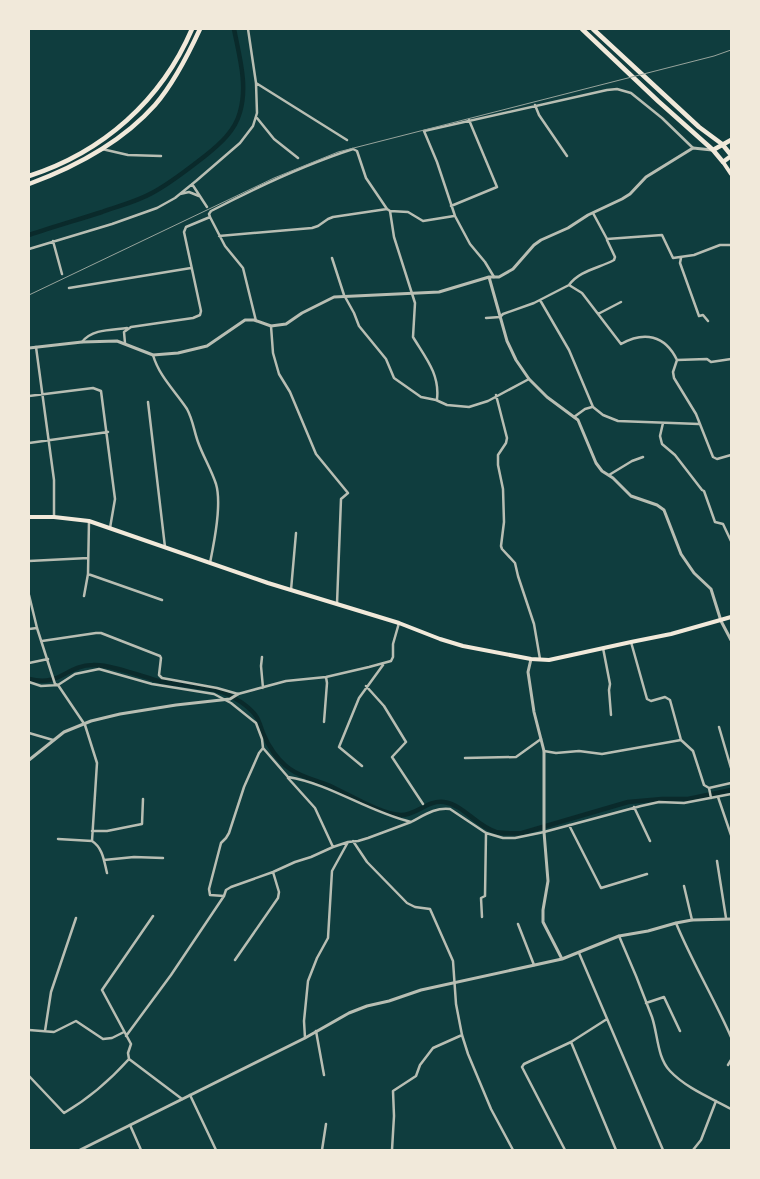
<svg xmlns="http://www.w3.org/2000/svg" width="760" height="1179" font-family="'Fira Sans Condensed',sans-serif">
	<rect width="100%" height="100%" fill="#0f3d3e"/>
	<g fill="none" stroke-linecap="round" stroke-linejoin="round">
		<path stroke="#0a2a2b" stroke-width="4.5" d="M29 235C53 227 77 220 102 212 118 206 136 202 152 193 171 183 188 169 205 156 220 144 235 131 240 112 248 85 239 55 234 29
			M29 679C61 687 66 665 93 665 109 664 141 676 159 681 179 685 202 686 222 692 233 696 249 706 256 716 259 720 261 728 263 733 268 746 278 761 290 769 301 777 315 780 328 785 346 793 382 815 401 815 417 815 427 800 444 802 464 805 476 826 496 832 504 834 513 833 522 833L628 802 662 799H688L731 790"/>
		<path stroke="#b8beb3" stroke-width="2.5" d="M256 83 347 140
			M535 105 539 115 567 156
			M257 118 274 139 298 158
			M102 149 128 155 161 156
			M192 184 207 207
			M180 194 189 192 199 196
			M451 206 497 187 469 120
			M390 211 394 237 415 303 413 337C425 357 440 374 437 399
			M593 213 607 239 662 235 673 258 694 255 720 245H731
			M210 217 209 214 211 211C257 187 304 165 353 149L357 151 366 178 387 209
			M219 236 312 228 318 226 328 219 333 217 387 209 390 211 408 212 423 221 454 216
			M53 241 62 274
			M29 249 112 224 157 208 175 198 196 181 240 143 253 126 257 113 256 83 248 29
			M332 258 344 295 354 313 359 326 386 359 394 378 421 397 436 400 447 405 469 407 488 401 529 379
			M681 258 680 263 699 316 703 315 708 321
			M494 277 485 262 470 244 455 216 437 162 424 131 607 90 617 89 631 93 662 118 693 148
			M569 285 582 293 621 344C644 331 665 335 677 360L673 372 674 378 696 414 713 457 717 459 731 455
			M69 288 191 268
			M540 300 569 350 593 407 603 415 618 421 699 424
			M598 314 621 302
			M486 318 500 317 503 314 534 303 569 285C580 270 600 268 614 260L615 257 607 240
			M271 326 273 353 279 374 290 392 316 454 348 493 341 499 337 604
			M82 342C92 329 111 330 127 328
			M125 343 124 332 131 327 193 318 200 315 201 311 184 232 186 227 210 217 225 246 243 268 256 321
			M36 347 54 480V517
			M153 355C159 376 175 391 187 409 193 420 194 431 198 442 203 456 211 469 216 484 222 504 214 543 210 563
			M677 360 707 359 711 362 731 359
			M496 395 507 438 506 443 498 455V465L503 489 504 522 501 546 502 549 515 563 518 576 534 624 540 659
			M29 396 93 388 101 391 115 499 110 528
			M148 402 165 547
			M574 417 585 409 592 407
			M663 423 660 436 662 444 675 455 702 490 704 491 715 522 723 524 731 541
			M29 443 108 432
			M609 475 632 461 643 457
			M29 561 88 558
			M88 574 162 600
			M291 590 296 533
			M29 595 37 628 55 684 58 685 85 725 97 763 92 841C103 848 104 861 107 873
			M84 596 88 574 89 521
			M29 629 37 628
			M42 641 96 633H101L160 656 161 658 159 675 162 678 217 688 238 694 286 681 326 677 369 667 391 661 393 657V644L399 623
			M631 642 647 699 651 701 665 697 670 700 681 740 693 751 704 785 709 788 731 783
			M603 648 610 684 609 690 611 715
			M262 657 261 666 263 688
			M29 663 48 659
			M29 682 41 686 58 685 75 674 99 669 152 684 214 694 231 703 256 723 262 739 263 748 288 777C331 784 368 812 411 822 423 816 435 807 450 809L486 833 503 838H515L544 832 641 806 659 802 684 803 731 794
			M366 686 384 706 406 742 392 757 423 804
			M324 722 327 683 326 677
			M719 727 731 768
			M29 733 53 740
			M544 751 556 753 579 751 602 754 681 740
			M465 758 516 757 541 739
			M362 766 339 747 359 698 383 665
			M288 778 315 808 333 847
			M709 788 711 798
			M718 797 731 835
			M634 807 650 841
			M569 825 601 888 647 874
			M92 831H107L142 824 143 799
			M58 839 92 841
			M353 841 367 862 407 903 415 907 430 909 453 961 456 1004 462 1035 468 1054 491 1109 513 1150
			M104 860 134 857 163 858
			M717 861 726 918
			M684 886 692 920
			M224 896 226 890 231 887 273 872 295 862 311 857 333 847 348 842 358 841 368 838 411 822
			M153 916 102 990 131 1044 128 1053 129 1059 182 1099
			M482 917 481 898 485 896 486 833
			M676 923C692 962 714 998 731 1037
			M518 924 534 965
			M619 936C631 963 642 990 652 1017 658 1035 657 1057 670 1071 686 1088 711 1098 731 1109
			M579 953 663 1150
			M235 960 278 898 279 892 273 872
			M646 1003 664 997 680 1031
			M29 1030 54 1032 76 1021 103 1039 112 1038 124 1032
			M45 1031 51 992 76 918
			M316 1031 324 1075
			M126 1036 171 975 224 896 210 895 209 889 221 843 226 838 229 833 244 787 259 753 263 748
			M305 1038 304 1021 308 981 317 958 328 938 332 871 348 842
			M571 1042 616 1150
			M728 1065 731 1060
			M29 1076 64 1113C88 1099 111 1079 129 1059
			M190 1095 216 1150
			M130 1125 141 1150
			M322 1150 326 1124
			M392 1150 394 1116 393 1091 416 1076 420 1065 433 1048 462 1035
			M565 1150 522 1067 524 1064 571 1042 607 1019
			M693 1150 701 1140 716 1101"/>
		<path stroke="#b8beb3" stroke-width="3" d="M489 277 507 341 516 360 529 379 547 397 578 420 596 463 602 471 613 478 631 496 657 505 664 510 681 554 694 573 711 589 721 621 731 640
			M29 348 82 342 117 341 153 355 178 353 207 346 245 320H254L271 326 286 324 302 313 334 297 439 292 489 277H499L513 269 534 245 541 240 568 228 588 215 622 199 630 194 646 177 693 148 712 150
			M531 659 528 672 534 712 544 751V832L548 881 543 910V922L562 959
			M29 760 64 732 91 721 120 714 176 705 230 699 238 694
			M80 1150 305 1038 349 1013 367 1006 389 1001 421 990 562 959 619 936 648 931 676 923 692 920 731 919"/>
		<path stroke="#f1e9da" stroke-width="4" d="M723 162 731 174
			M29 517H54L89 521 268 583 399 623 440 639 463 646 531 659 549 660 631 642 671 634 731 617"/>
		<path stroke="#f1e9da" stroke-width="4.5" d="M582 29 658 101 713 150 723 162 731 156
			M593 29 699 127 722 144 731 155
			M713 150 731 140
			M29 176C103 152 161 101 192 29
			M29 184C75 167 122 142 155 105 174 83 188 55 200 29"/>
		<path stroke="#97a49c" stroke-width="1" d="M29 295 274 178 338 152 714 56 731 50"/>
	</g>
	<rect width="760" height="1179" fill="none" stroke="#f1e9da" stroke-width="60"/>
</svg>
